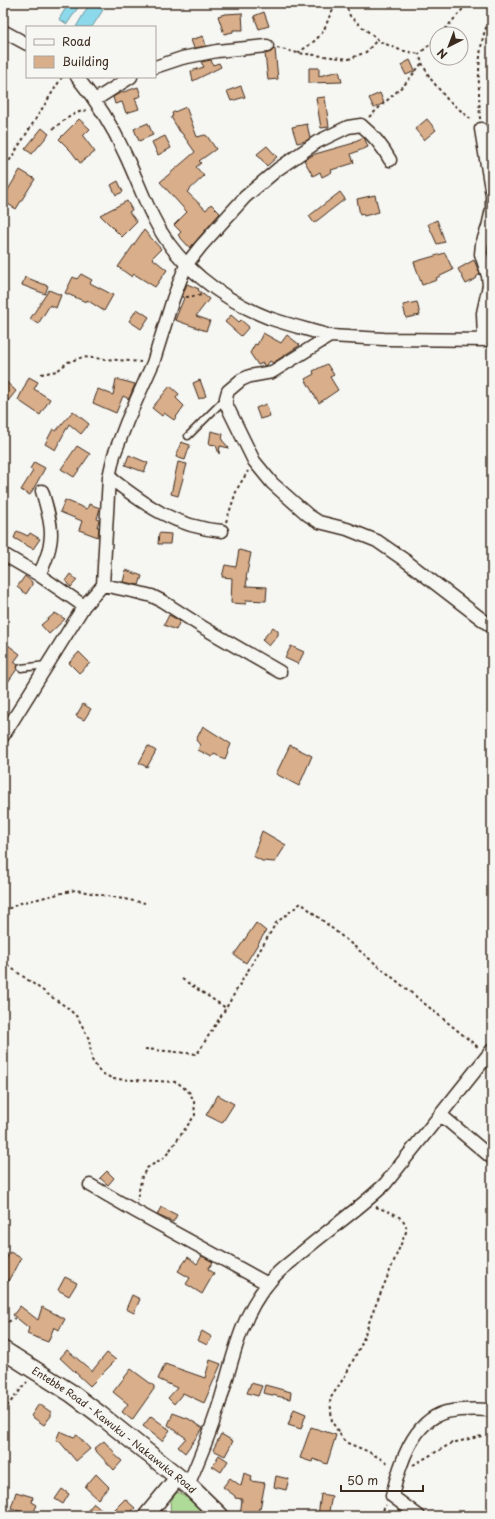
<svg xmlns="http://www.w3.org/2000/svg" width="495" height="1519" font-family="'Playpen Sans',sans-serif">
	<rect width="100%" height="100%" fill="#f6f6f2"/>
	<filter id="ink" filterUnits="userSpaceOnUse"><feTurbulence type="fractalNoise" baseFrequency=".025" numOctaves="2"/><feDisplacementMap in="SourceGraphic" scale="8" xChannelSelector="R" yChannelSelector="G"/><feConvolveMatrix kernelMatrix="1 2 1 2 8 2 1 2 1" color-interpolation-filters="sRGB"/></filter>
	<g filter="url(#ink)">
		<path fill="#afdb99" stroke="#75825c" d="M178 1492 196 1503 208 1516H172C169 1505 169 1500 178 1492Z"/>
		<path fill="#8cd9eb" stroke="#6c9399" d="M69 3H81L67 24 59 19Z
			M90 3 103 10 92 27H76Z"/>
		<path fill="#d9ae8a" stroke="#3b2a1e" d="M264 12 269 26 259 29 254 16Z
			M242 13 243 30H233V32L224 34 218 16 225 14Z
			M203 36 206 46 194 48 191 40Z
			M274 49H275L278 79 268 80 265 54 271 52Z
			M211 60 213 65 219 63 221 67 193 81 191 71 204 67 201 62Z
			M410 60 415 71 406 75 401 65Z
			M309 68H319V76L339 71 342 82 309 83Z
			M241 86 245 97 231 101 227 91Z
			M138 87 141 96 135 98 139 109 126 113 122 102 115 104 113 97 118 94Z
			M380 93 384 103 374 108 369 98Z
			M325 97 329 127 321 128 316 98Z
			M186 107 197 137 205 135 207 136 216 149 199 161 201 163 196 167 204 176 187 192 206 210 211 204 220 213 190 248 178 235 181 232 174 225 187 212 160 182 195 152 181 132H180L171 117 173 116 172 113Z
			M79 119 90 129 83 136 95 152 80 163 71 151 59 139Z
			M427 119 436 130 424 140 415 129Z
			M148 123 153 135 139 141 134 129Z
			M307 124 310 138 306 141 297 143 292 127Z
			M42 128 49 134 32 154 25 149Z
			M165 136 171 148 158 155 152 142Z
			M364 137 368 147 351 154 354 163 331 170 332 172 322 177 320 172 313 176 304 160 315 154 354 143 353 142Z
			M267 146 277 157 267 166 257 154Z
			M20 170 35 179 16 209 3 201V198Z
			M118 181 123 192 116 195 111 185Z
			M340 192 345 199 314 223 309 216Z
			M375 195 379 212 364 216 363 214 360 215 357 199Z
			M127 201 132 210 129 212 137 222 122 237 100 215Z
			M437 220 445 242 437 244 428 224Z
			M144 230 161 249 152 258 167 270 155 287 134 274 132 277 118 267Z
			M445 253 453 270 436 278 437 280 422 285 414 262Z
			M474 260 480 274 476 277 477 278 466 284 458 269Z
			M81 274 92 280 90 283 113 295 104 311 87 300 86 302 65 293 73 277 77 279Z
			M25 277 48 286 45 294 22 285Z
			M187 284 199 289 198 290 209 299 196 316 210 321 206 331 175 320 184 298 182 297Z
			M49 290 61 295 56 308 50 305 38 324 30 319Z
			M417 302 420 315 406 318 403 305Z
			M137 309 149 317 141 329 129 321Z
			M231 315 239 322 241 320 249 327 241 336 225 322Z
			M263 333 281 343 287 335 300 345 273 363 270 361 267 365 264 366 263 363 258 365 250 353 255 344 257 345Z
			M327 364 334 375 330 377 338 390 319 403 305 379 314 374 313 371Z
			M29 377 38 382 34 389 50 399 40 415 18 400Z
			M3 379 16 391 8 401 3 396Z
			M116 379 135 384 129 399 123 396 116 413 93 403 98 389 113 395Z
			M200 380 206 396 199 399 193 383Z
			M170 386 179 394 176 398 184 406 174 420 164 413 162 416 152 408Z
			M266 404 270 416 260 419 256 408Z
			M73 411 89 424 81 434 69 424 55 450 45 444 53 429 56 431Z
			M211 431 223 434 222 440 229 448 220 446 219 454 216 445 209 444Z
			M181 442 190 445 185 460 176 457Z
			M77 446 90 454 74 477 61 469Z
			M129 455 148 463 144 472 125 465Z
			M34 462 45 468 30 495 21 490 33 471 30 469Z
			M178 462 187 464 178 496 171 494Z
			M65 500 87 509 89 504 100 508 97 519 99 520 97 527H99L98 537 79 530 82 521 60 512Z
			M17 531 28 536 30 533 40 539 33 549 14 538Z
			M159 533 171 534 170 544H158Z
			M239 550 251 553 246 578 247 579 246 586 267 587 266 601 246 600V604L231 603 232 578 222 577 225 565 236 567Z
			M126 570 142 576 139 585 123 582Z
			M70 574 77 580 71 587 65 581Z
			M25 576 32 582V585L26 594 17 587Z
			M55 613 65 619 49 634 41 625Z
			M169 615 180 621 176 630 164 625Z
			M273 627 278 631V635L269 646 262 640Z
			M8 645 20 654 14 662 18 665 17 669 3 689V652Z
			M291 646 304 652 298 664 285 658Z
			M79 652 90 663 79 673 69 663Z
			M83 704 91 709 84 720 76 716Z
			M203 726 231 744 225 759 214 754 212 757 198 750 200 745 196 740Z
			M290 745 312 756 299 786 276 774Z
			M148 746 156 751 147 767 139 763Z
			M262 831 286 845 275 862 262 861 253 856Z
			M256 923 266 931 246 963 234 955Z
			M218 1095 234 1104 222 1123 206 1115Z
			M107 1171 114 1178 108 1185 100 1178Z
			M161 1207 177 1215 173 1222 157 1215Z
			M10 1252 21 1258 3 1290V1264Z
			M202 1256 213 1262 208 1269 214 1273 202 1294 186 1284 190 1278 178 1271 188 1257 197 1264Z
			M65 1277 77 1283 69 1296 58 1290Z
			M132 1295 140 1299 134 1313 126 1309Z
			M20 1306 38 1320 42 1307 65 1319 59 1330 54 1327 48 1342 27 1334 29 1328 13 1315Z
			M202 1331 212 1337 207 1345 197 1340Z
			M67 1350 92 1371 107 1353 116 1360 90 1386 60 1358Z
			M210 1360 221 1364 204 1403 183 1393 174 1404 168 1398 177 1388 158 1379 165 1364 205 1378Z
			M131 1369 154 1386V1389L132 1420 122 1412 128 1404 113 1392Z
			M251 1383 262 1386 258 1396 247 1393Z
			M265 1385 291 1392 290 1399 263 1393Z
			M39 1404 51 1412V1416L44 1425 31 1416Z
			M294 1409 306 1414 301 1429 288 1425Z
			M173 1413 189 1419 203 1428 185 1453 178 1447 186 1438 168 1425Z
			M151 1416 170 1430 162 1441 143 1426Z
			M311 1427 336 1435 327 1464 313 1459 312 1462 300 1458Z
			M60 1431 74 1437 77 1435 90 1449 76 1461 60 1442 56 1440Z
			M221 1434 233 1441 225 1456 213 1450Z
			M104 1441 115 1453 114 1454 122 1461 114 1470 94 1449Z
			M219 1455 228 1461 221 1472 212 1466Z
			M244 1473 252 1476 251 1481 265 1483 260 1509 259 1508 257 1516H240L242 1499 235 1498V1496L223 1487 230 1478 241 1486Z
			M96 1474 109 1487 98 1499 85 1487Z
			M276 1476 289 1479 286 1490 274 1487Z
			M62 1489 69 1494 63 1504 55 1499Z
			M16 1492 33 1497 32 1502 37 1505 32 1516 11 1508Z
			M321 1494 332 1496 328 1516H318Z
			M125 1499 135 1508 127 1516H83L94 1503 109 1515Z"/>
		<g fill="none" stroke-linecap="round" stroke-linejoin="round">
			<defs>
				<path id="service" d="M188 436 225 399
					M21 668 46 665"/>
				<path id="minor" d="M3 31 27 44
					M155 67 182 58 217 51 267 46
					M77 77C96 100 113 127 125 154 135 175 143 197 153 217 176 265 221 299 269 318 289 325 310 330 330 336
					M95 100 131 77
					M481 129 492 195V209L488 227 482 244 481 254 488 276 489 285 483 313 484 340
					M492 340 384 339 330 336 272 372 250 376 241 380 228 391 226 398V404L254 461 272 483 308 515 319 522 347 529 377 541 406 561 492 627
					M109 477C145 505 175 527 222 531
					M3 554 39 575 84 606
					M39 575C56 541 53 527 42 491
					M103 585 136 592 152 596 162 601 204 628 280 672
					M3 736 84 606 103 585 109 477 114 455 127 421 153 363 173 299 186 265 201 246 245 197 278 169 317 142 348 127 361 125C373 135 382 145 390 160
					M441 1115 492 1158
					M90 1185 135 1211 268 1284
					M188 1485C198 1462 208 1438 216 1414 231 1371 237 1321 267 1285 274 1275 284 1267 293 1260 323 1233 356 1212 385 1184L492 1050
					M419 1516 392 1496C399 1467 412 1421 446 1412 460 1409 477 1409 492 1410"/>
				<path id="tertiary" d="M146 1516 178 1477"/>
				<g id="secondary">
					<path id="s1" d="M3 1350 71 1393 99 1414 188 1485 220 1516"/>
				</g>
			</defs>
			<use href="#service" stroke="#3b2a1e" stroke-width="9"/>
			<use href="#minor" stroke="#3b2a1e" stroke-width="15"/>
			<use href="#tertiary" stroke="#3b2a1e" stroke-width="18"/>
			<use href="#secondary" stroke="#3b2a1e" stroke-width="20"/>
			<path stroke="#3b2a1e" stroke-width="2" stroke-dasharray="3 3" stroke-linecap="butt" d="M345 3 350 16 361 26 381 42 400 50 419 54
				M441 34 468 3
				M277 48 298 53 349 59 366 52 378 39
				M298 53C306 47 316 41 322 33 329 22 328 13 339 3
				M422 63 430 78 447 99 473 121
				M369 117 406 83 422 63 419 54 437 38
				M480 119C479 92 475 40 492 16
				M53 129C63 121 75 111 88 110
				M3 171 62 77
				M186 297 203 295
				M41 374 57 371 68 362 83 357 141 362
				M226 522 237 489 248 471
				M3 911 21 903 75 890 145 903
				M3 920H5
				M3 962 56 1000 68 1008 78 1018 89 1039 92 1060 100 1072 113 1079 177 1082 190 1093 194 1102 195 1115 165 1157 147 1168 142 1176 137 1200
				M182 979 226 1008 276 923 301 903 479 1048
				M145 1049 197 1054 226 1008
				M376 1207C388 1212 409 1216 406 1232L372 1314 362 1343 345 1376 330 1399 332 1422 345 1442 367 1451 390 1464
				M3 1325 15 1318
				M3 1411 27 1382
				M413 1465 452 1443 482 1436
				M380 1516 386 1505"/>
			<use href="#service" stroke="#f6f6f2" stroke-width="6"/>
			<use href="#minor" stroke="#f6f6f2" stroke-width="12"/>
			<use href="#tertiary" stroke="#f6f6f2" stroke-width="15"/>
			<use href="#secondary" stroke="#f6f6f2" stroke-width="17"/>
		</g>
	</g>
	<g text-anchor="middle" stroke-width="3" stroke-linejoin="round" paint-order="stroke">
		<g font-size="10" fill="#3b2a1e" stroke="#f6f6f2">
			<text dy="4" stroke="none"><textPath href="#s1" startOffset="137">Entebbe Road - Kawuku - Nakawuka Road</textPath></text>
		</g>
	</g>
	<rect width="495" height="1519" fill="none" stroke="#f6f6f2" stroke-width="16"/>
	<rect x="8" y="8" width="479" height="1503" fill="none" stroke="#3b2a1e" stroke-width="1.5" filter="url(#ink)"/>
	<rect x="26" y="26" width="130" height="52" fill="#f6f6f2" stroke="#aba49d"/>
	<rect x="34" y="39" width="20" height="6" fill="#f6f6f2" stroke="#aba49d"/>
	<text x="62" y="46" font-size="12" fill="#3b2a1e">Road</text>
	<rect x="34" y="56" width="20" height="12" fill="#d9ae8a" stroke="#aba49d"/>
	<text x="62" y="66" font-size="12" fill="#3b2a1e">Building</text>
	<g transform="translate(449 46) rotate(222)"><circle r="19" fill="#f6f6f2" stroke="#aba49d"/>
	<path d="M0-3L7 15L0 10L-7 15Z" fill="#3b2a1e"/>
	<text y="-6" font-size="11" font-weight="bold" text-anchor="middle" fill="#3b2a1e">N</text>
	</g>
	<path d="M341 1485v6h82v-6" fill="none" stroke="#3b2a1e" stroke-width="2"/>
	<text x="347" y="1485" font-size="12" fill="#3b2a1e" stroke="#f6f6f2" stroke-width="3" paint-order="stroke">50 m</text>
</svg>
